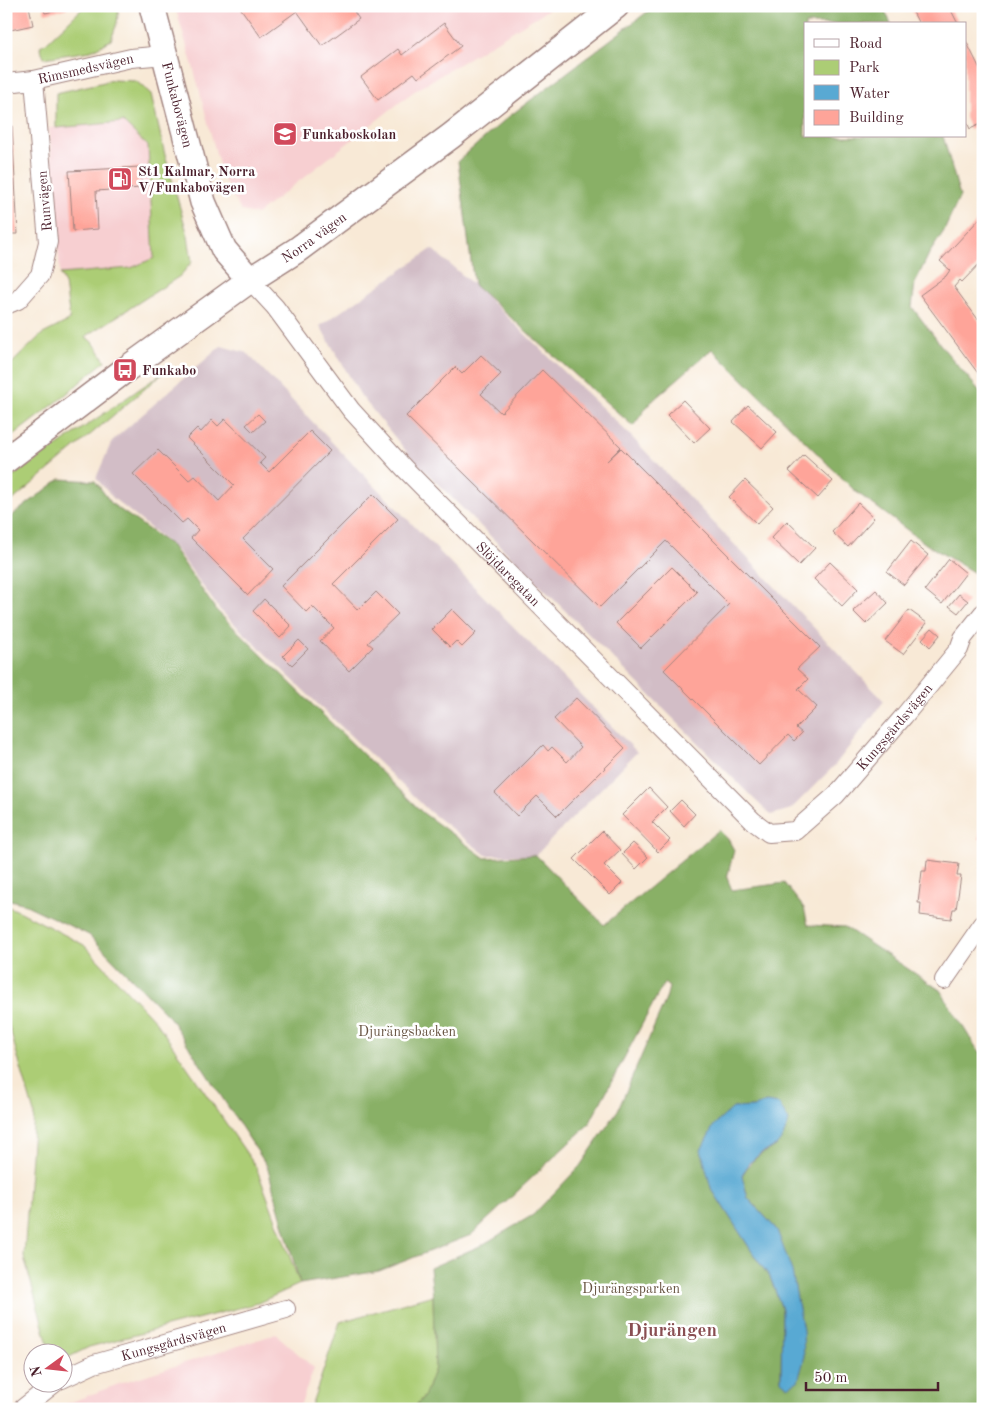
<svg xmlns="http://www.w3.org/2000/svg" width="989" height="1415" font-family="'Old Standard TT',serif">
	<rect width="100%" height="100%" fill="#fff"/>
	<filter id="ink" filterUnits="userSpaceOnUse"><feTurbulence type="fractalNoise" baseFrequency=".02" numOctaves="2"/><feDisplacementMap in="SourceGraphic" scale="10" xChannelSelector="R" yChannelSelector="G"/><feConvolveMatrix kernelMatrix="1 2 1 2 8 2 1 2 1" color-interpolation-filters="sRGB"/></filter>
	<filter id="wash" filterUnits="userSpaceOnUse"><feTurbulence type="fractalNoise" baseFrequency=".0096" numOctaves="4" result="noise"/><feDisplacementMap in="SourceGraphic" scale="20" xChannelSelector="R" yChannelSelector="G"/><feGaussianBlur stdDeviation="1.12" result="paint"/><feColorMatrix in="noise" values="0 0 0 0 0 0 0 0 0 0 0 0 0 0 0 0 0 1.4 0 .05"/><feComposite in="paint" operator="in"/></filter>
	<g filter="url(#wash)">
		<rect width="100%" height="100%" fill="#f8e9d6"/>
		<path fill="#f7cfd1" d="M175 6H554L413 92 257 214 241 211 222 176 194 70Z
			M123 122 148 147 154 258 131 268 60 274 49 128Z
			M276 1334 314 1368 299 1409H53L124 1382Z"/>
		<path fill="#d2bdc6" d="M432 249 474 285 624 429 884 701 835 765 791 809 771 815 755 800 411 457 361 396 320 326Z
			M221 346 247 353 347 458 637 752 536 855H486L430 812 220 610 175 548 113 498 96 478 112 441Z"/>
		<path fill="#accd75" stroke="#7b7650" d="M85 6H119L117 23 111 40 91 51 44 58 40 46 46 43Z
			M113 80 136 81 151 94 165 155 188 236 192 262 180 276 85 337C95 342 99 351 105 361L58 401 6 441V369L41 335 70 320 65 284 60 274 131 268 154 258 148 146 123 122 56 128V93Z
			M167 370 6 506V481Z
			M6 906 19 911 84 945 157 1023 256 1167 300 1284 258 1303 89 1347 63 1360 62 1352H50L24 1257 34 1113 6 1016Z
			M433 1295 435 1368 425 1395 413 1409H310L340 1322Z"/>
		<path fill="#89b066" stroke="#6a6848" fill-rule="evenodd" d="M655 6H883L891 24H805V136H943L960 196 944 231 929 254 915 283 912 307 943 348 983 395V578L926 544 855 491 712 349 650 403 633 426 474 285 458 161 507 118Z
			M60 479 95 481 112 504 172 546 216 610 423 813 485 858 536 855 604 925 719 830 728 839 734 850 727 878 732 890 784 883 804 908 808 925 845 927 940 990 977 1049 983 1054V1409H413L425 1395 435 1368 433 1296 430 1268 482 1245 533 1215 580 1166 618 1110 666 999 669 987 664 983 589 1124 471 1235 379 1271 300 1284 267 1166 170 1018 89 935 22 903 6 899V520ZM766 1102 776 1146C760 1154 751 1159 742 1176L748 1198 777 1230 788 1387 781 1380 782 1309 770 1277 758 1261 711 1188 733 1108 753 1107Z"/>
		<path fill="#59a9d3" stroke="#52647f" d="M766 1102 779 1104 789 1121 783 1137 776 1146 761 1153 748 1164 742 1176 748 1198 777 1230 792 1271 803 1330 804 1360 798 1381 788 1387 781 1381 782 1309 770 1277 758 1261 711 1188 701 1150 714 1125 733 1108 753 1107Z"/>
		<g id="blocks">
			<path fill="#fea499" d="M6 6H29L33 25 6 31Z
				M43 6H67L68 8 45 13Z
				M239 6H350L359 19 322 46 297 11 261 37Z
				M910 6H949L958 24H919Z
				M444 23 461 46 418 78 414 73 378 100 361 77 398 49 402 55Z
				M965 39 983 75V123L970 129 965 118Z
				M6 126H12L18 234H6Z
				M140 167 142 188 96 191 98 229 73 231 69 171Z
				M983 215V260L962 282 960 280 954 287 983 326V380L920 295 946 276 950 270 940 261Z
				M481 355 501 374 481 394 501 413 542 370 621 447 607 461 621 448 820 647 797 669 808 679 798 689 817 707 796 728 802 733 794 741 788 735 759 765 664 670 729 604 666 541 600 607 406 416 455 367 462 374Z
				M683 400 710 428 694 443 667 415Z
				M748 405 777 432 762 448 733 422Z
				M258 414 265 421 253 432 246 425Z
				M225 419 265 458 260 463 269 472 310 431 330 451 243 539 273 569 248 595 191 538 198 530 187 519 182 523 133 474 158 450 189 481 195 476 219 501 234 485 187 438 197 428 201 432 212 420 218 426Z
				M804 455 833 481 818 498 789 471Z
				M745 480 773 507 757 524 729 497Z
				M373 494 398 519 333 584 358 610 376 592 398 614 368 643 373 647 349 671 320 641 334 628 312 606 306 612 281 586Z
				M858 503 874 518 848 547 832 532Z
				M787 521 815 548 799 565 771 538Z
				M911 541 928 555 904 585 887 572Z
				M949 559 966 573 942 604 925 590Z
				M830 562 858 589 842 606 814 579Z
				M672 567 697 592 641 648 616 623Z
				M876 590 888 603 866 624 853 611Z
				M959 594 968 601 958 613 949 606Z
				M264 599 291 626 280 638 253 611Z
				M452 609 476 633 462 647 456 641 450 647 432 629Z
				M909 610 927 623 903 654 885 641Z
				M932 628 940 635 930 647 922 639Z
				M299 640 308 649 292 665 283 656Z
				M576 698 625 748 557 816 537 796 517 816 495 793 543 745 548 751 552 747 567 762 581 747 554 719Z
				M649 788 667 807 652 822 670 840 658 852 622 815Z
				M681 800 695 814 684 826 670 811Z
				M982 818H983V839H979Z
				M602 831 620 850 604 865 622 883 610 895 574 859Z
				M633 843 648 857 636 869 622 854Z
				M927 860 959 864 957 876H961L956 909H953L951 919 920 915 921 903H918L922 871H926Z"/>
		</g>
	</g>
	<g filter="url(#ink)">
		<use href="#blocks" fill-opacity="0" stroke="#a18480" stroke-width="1"/>
		<g fill="none" stroke-linecap="round" stroke-linejoin="round">
			<defs>
				<g id="street">
					<path id="s1" d="M6 83 34 80 131 58 165 55"/>
					<path id="s2" d="M250 280 275 307 351 410 404 468 753 821 769 833 795 831 836 795 904 716 959 649 963 638 983 613"/>
					<path d="M6 305 18 300 40 275 48 242 34 80"/>
					<path d="M944 980 983 924"/>
					<path id="s3" d="M62 1379 94 1364 286 1309"/>
					<path d="M22 1409 56 1382"/>
				</g>
				<g id="secondary">
					<path id="s4" d="M152 6 203 202 224 250 250 280"/>
					<path id="s5" d="M6 460 125 370 250 280 297 250 451 136 616 6"/>
				</g>
			</defs>
			<use href="#street" stroke="#a18480" stroke-width="20"/>
			<use href="#secondary" stroke="#a18480" stroke-width="28"/>
			<use href="#street" stroke="#fff" stroke-width="18"/>
			<use href="#secondary" stroke="#fff" stroke-width="25"/>
		</g>
	</g>
	<defs>
		<symbol id="school-square" viewBox="-11 -11 22 22"><rect x="-9" y="-9" width="18" height="18" rx="4" fill="#d1495b" stroke="#fff"/><path d="M0-5L7-2L0 1L-7-2ZM-4 1L0 2.5L4 1V4Q0 6-4 4Z" fill="#fff"/></symbol>
		<symbol id="fuel-square" viewBox="-11 -11 22 22"><rect x="-9" y="-9" width="18" height="18" rx="4" fill="#d1495b" stroke="#fff"/><path d="M-5.5-6h7V0h2V4h1.3V-2.5L3-4.5l.8-.8L6-3V5H2.5V1h-1V6h-7ZM-4.2-4.7v3.2H.2V-4.7Z" fill="#fff"/></symbol>
		<symbol id="bus-square" viewBox="-11 -11 22 22"><rect x="-9" y="-9" width="18" height="18" rx="4" fill="#d1495b" stroke="#fff"/><path d="M-5-6H5V4H4V6H2V4H-2V6H-4V4H-5ZM-3.5-4V0h7V-4ZM-3.5 1.2v1.5H-2V1.2ZM2 1.2v1.5H3.5V1.2Z" fill="#fff"/></symbol>
	</defs>
	<g fill-rule="evenodd">
		<use href="#school-square" x="271" y="120" width="28" height="28"/>
		<use href="#fuel-square" x="106" y="165" width="28" height="28"/>
		<use href="#bus-square" x="111" y="356" width="28" height="28"/>
	</g>
	<g text-anchor="middle" stroke-width="5" stroke-linejoin="round" paint-order="stroke">
		<g font-size="14" fill="#4a1f2b" stroke="#fff">
			<text dy="5" stroke="none"><textPath href="#s1" startOffset="81">Rimsmedsvägen</textPath></text>
			<text dy="5" stroke="none"><textPath href="#s4" startOffset="102">Funkabovägen</textPath></text>
			<text transform="translate(44 201) rotate(-95)" y="5">Runvägen</text>
			<text dy="5" stroke="none"><textPath href="#s5" startOffset="380">Norra vägen</textPath></text>
			<text dy="5" stroke="none"><textPath href="#s2" startOffset="392">Slöjdaregatan</textPath></text>
			<text dy="5" stroke="none"><textPath href="#s2" startOffset="930">Kungsgårdsvägen</textPath></text>
			<text dy="5" stroke="none"><textPath href="#s3" startOffset="118">Kungsgårdsvägen</textPath></text>
		</g>
		<g font-size="14" font-weight="bold" fill="#4a1f2b" stroke="#fff" text-anchor="start">
			<text x="302" y="139">Funkaboskolan</text>
			<text x="138" y="176">St1 Kalmar, Norra<tspan x="138" dy="16">V/Funkabovägen</tspan></text>
			<text x="142" y="375">Funkabo</text>
		</g>
		<g font-size="14" fill="#675341" stroke="#fff">
			<text x="407" y="1036">Djurängsbacken</text>
			<text x="631" y="1293">Djurängsparken</text>
		</g>
		<g font-size="19" font-weight="bold" fill="#894e52" stroke="#fff">
			<text x="672" y="1336">Djurängen</text>
		</g>
	</g>
	<rect width="989" height="1415" fill="none" stroke="#fff" stroke-width="25"/>
	<rect x="804" y="22" width="162" height="115" fill="#ffffff" stroke="#b7a5aa"/>
	<rect x="814" y="39" width="25" height="8" fill="#ffffff" stroke="#b7a5aa"/>
	<text x="849" y="48" font-size="15" fill="#4a1f2b">Road</text>
	<rect x="814" y="60" width="25" height="15" fill="#accd75" stroke="#b7a5aa"/>
	<text x="849" y="72" font-size="15" fill="#4a1f2b">Park</text>
	<rect x="814" y="85" width="25" height="15" fill="#59a9d3" stroke="#b7a5aa"/>
	<text x="849" y="98" font-size="15" fill="#4a1f2b">Water</text>
	<rect x="814" y="110" width="25" height="15" fill="#fea499" stroke="#b7a5aa"/>
	<text x="849" y="122" font-size="15" fill="#4a1f2b">Building</text>
	<g transform="translate(48 1368) rotate(255)"><circle r="24" fill="#ffffff" stroke="#b7a5aa"/>
	<path d="M0-4L9 19L0 12L-9 19Z" fill="#d1495b"/>
	<text y="-8" font-size="14" font-weight="bold" text-anchor="middle" fill="#4a1f2b">N</text>
	</g>
	<path d="M806 1382v8h132v-8" fill="none" stroke="#4a1f2b" stroke-width="2.5"/>
	<text x="814" y="1382" font-size="15" fill="#4a1f2b" stroke="#ffffff" stroke-width="4" paint-order="stroke">50 m</text>
</svg>
